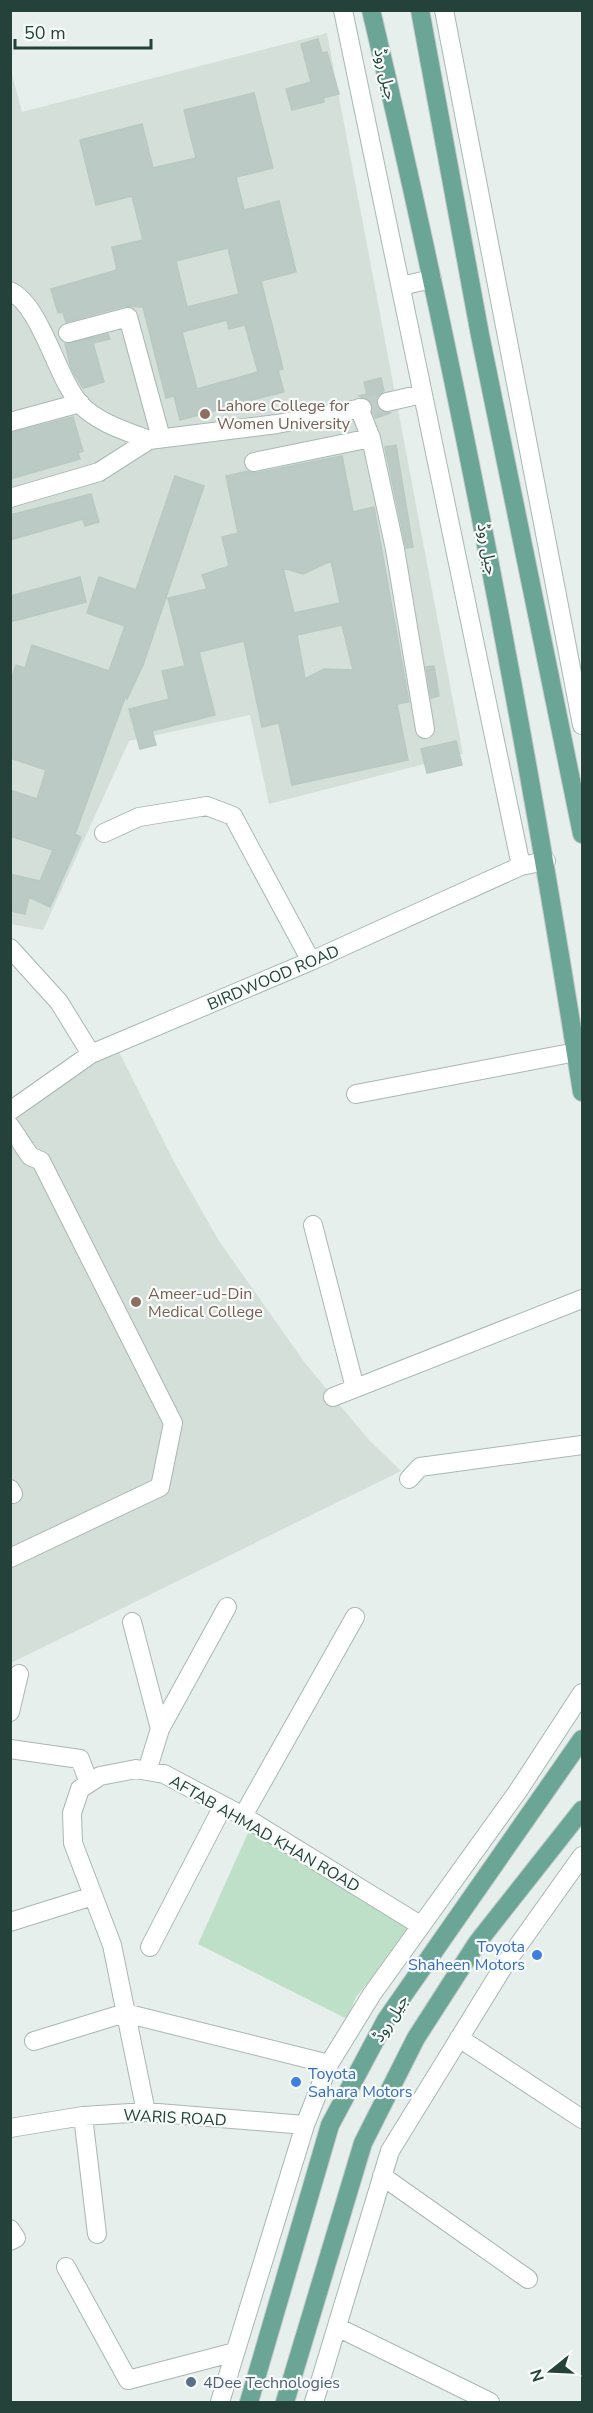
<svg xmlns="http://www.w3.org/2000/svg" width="593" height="2413" font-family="'Nunito Sans','Noto Sans Arabic',sans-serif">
	<rect width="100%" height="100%" fill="#e6efeb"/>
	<path fill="#d4dfda" d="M327 33 463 754 269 804 250 715 129 741 43 930 10 924V67L22 112Z
		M115 1044 174 1162 219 1241 305 1363 369 1440 401 1471 11 1663V1108Z"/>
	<path fill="#bfe0c8" d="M253 1822 415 1925 356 1997 347 2019 198 1944Z"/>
	<path fill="#bbcac4" stroke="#b8c9c2" stroke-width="1.5" fill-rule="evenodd" d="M318 39 322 53 327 52 339 94 323 98 324 102 292 110 286 89 311 82 301 44Z
		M254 93 273 168 236 177 244 210 279 201 296 272 261 281 283 369 278 370 284 392 244 402 245 409 226 413 225 408 180 420 174 396 166 398 143 307 125 306 66 322 63 312 58 313 51 289 117 270 112 247 143 240 132 196 96 205 80 140 142 124 153 168 196 158 184 110ZM228 248 239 294 187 307 176 261ZM227 320 229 329 245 325 258 372 197 389 182 332Z
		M108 334 110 339 93 343 104 382 83 388 71 368 65 344Z
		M381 378 384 391 376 398V405L383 412 391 413 375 418 371 401 359 396 367 394 364 382Z
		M73 417 83 451 78 453 80 459 10 479V433Z
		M396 445 413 547 406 548 385 447Z
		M342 456 353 512 374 507 409 702 397 704 408 760 292 785 279 723 262 727 244 641 199 652 215 715 152 731 156 745 140 749 129 709 169 699 162 671 185 666 168 598 207 589 202 575 229 566 222 537 238 533 226 476 248 471 256 473ZM331 561 340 603 294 613 283 568 303 574ZM342 625 353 670 324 669 305 679 297 635Z
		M175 476 204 486 143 665 127 699 126 695 75 834 81 837 50 907 29 897 25 914 10 911V874L40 881 53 850 10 836V790L37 799 46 770 10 758V683L16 665 25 668 32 645 109 671 125 626 87 613 99 577 136 590Z
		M91 494 99 522 85 526 83 519 10 540V515Z
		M80 577 86 602 10 622V596Z
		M434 666 439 696 431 698 426 667Z
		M456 741 462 765 427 773 421 749Z"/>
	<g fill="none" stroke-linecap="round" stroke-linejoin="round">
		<path stroke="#bfccc8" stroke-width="18" stroke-dasharray="18 9" stroke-linecap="butt" d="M362 408 387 402"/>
		<defs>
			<path id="minor" d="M343 10 521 866
				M444 10 582 725
				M401 286 432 279
				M10 291C41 305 57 379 80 404 98 423 126 431 149 440
				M68 333 128 317 161 438
				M387 402 422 394
				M359 408 371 438 395 549 425 729
				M10 422 80 403
				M254 462 371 438
				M10 498 99 472 149 440 277 424 362 408
				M104 833 139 817 207 806 233 816 311 961
				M10 948 59 1002 91 1054
				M356 1094 576 1052
				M10 1111 91 1054 311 961 521 866 546 861
				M10 1126 30 1156 41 1161 173 1423 160 1487 10 1558
				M313 1225 355 1388
				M333 1397 582 1299
				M409 1479 420 1467 582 1445
				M10 1489 13 1494
				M132 1622 160 1729 147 1771
				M10 1712 19 1674
				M160 1729 227 1607
				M10 1749 80 1759 89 1783
				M243 1816 355 1617
				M10 1922 93 1896
				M150 1947 223 1806
				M459 2038 582 2119
				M34 2041 125 2013 329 2064
				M146 2112 112 1945 73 1843 72 1813 80 1789 100 1776 136 1769 164 1774 243 1816 420 1925
				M83 2116 97 2234
				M10 2128 83 2116 146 2112 305 2125
				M382 2176 528 2279
				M10 2229 16 2238 10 2241
				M66 2267 128 2380 235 2352
				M337 2327 490 2402
				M220 2402 305 2125 329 2064 372 1994 518 1791 582 1693
				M314 2402 390 2151 505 1964 582 1856"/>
			<path id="major" d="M371 10C456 368 525 729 582 1092
				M420 10 480 335 582 834
				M249 2402 330 2125 386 2020 582 1739
				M285 2402 363 2143 416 2038 477 1943 582 1810"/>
		</defs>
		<use href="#minor" stroke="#a8b8b2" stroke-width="20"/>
		<use href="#major" stroke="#c2cac8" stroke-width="20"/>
		<use href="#minor" stroke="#fff" stroke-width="18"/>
		<use href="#major" stroke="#6aa596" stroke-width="18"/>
	</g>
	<g fill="#8d6e63" stroke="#f7fbf9" stroke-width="2">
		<circle cx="205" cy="414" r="6"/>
		<circle cx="136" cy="1302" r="6"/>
	</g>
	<g fill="#3f7fe0" stroke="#f7fbf9" stroke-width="2">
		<circle cx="537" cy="1955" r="6"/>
		<circle cx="296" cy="2082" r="6"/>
	</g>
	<circle fill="#5c6f8a" stroke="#f7fbf9" stroke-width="2" cx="191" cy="2382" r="6"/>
	<g text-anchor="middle" stroke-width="4.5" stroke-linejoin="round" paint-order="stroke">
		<g font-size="16" fill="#24423a" stroke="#f7fbf9">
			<text transform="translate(386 74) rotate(77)" y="6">جیل روڈ</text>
			<text transform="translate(488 549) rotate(80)" y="6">جیل روڈ</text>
			<text transform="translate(273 977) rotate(-23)" y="6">BIRDWOOD ROAD</text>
			<text transform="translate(265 1833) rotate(30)" y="6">AFTAB AHMAD KHAN ROAD</text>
			<text transform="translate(390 2018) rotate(-58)" y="6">جیل روڈ</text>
			<text transform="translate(175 2117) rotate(3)" y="6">WARIS ROAD</text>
		</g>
		<g font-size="16" fill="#785e54" stroke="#f7fbf9" text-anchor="start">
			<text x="217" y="411">Lahore College for<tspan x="217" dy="18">Women University</tspan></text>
			<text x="148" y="1299">Ameer-ud-Din<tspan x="148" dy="18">Medical College</tspan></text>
		</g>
		<g font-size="16" fill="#366cbe" stroke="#f7fbf9" text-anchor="end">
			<text x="525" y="1952">Toyota<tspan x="525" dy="18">Shaheen Motors</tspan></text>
			<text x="308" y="2079" text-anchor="start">Toyota<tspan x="308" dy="18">Sahara Motors</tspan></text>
		</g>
		<g font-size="16" fill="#4e5e75" stroke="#f7fbf9" text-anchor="start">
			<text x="203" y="2388">4Dee Technologies</text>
		</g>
	</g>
	<rect width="593" height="2413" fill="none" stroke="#24423a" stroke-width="24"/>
	<g transform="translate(551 2371) rotate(252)" stroke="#f7fbf9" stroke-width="4.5" paint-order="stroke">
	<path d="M0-4.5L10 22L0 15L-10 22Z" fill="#24423a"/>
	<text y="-9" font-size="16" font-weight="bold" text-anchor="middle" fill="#24423a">N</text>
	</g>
	<path d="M15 39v9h136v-9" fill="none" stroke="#24423a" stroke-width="3"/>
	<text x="24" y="39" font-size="18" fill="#24423a" stroke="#f7fbf9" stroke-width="4.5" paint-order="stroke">50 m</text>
</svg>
